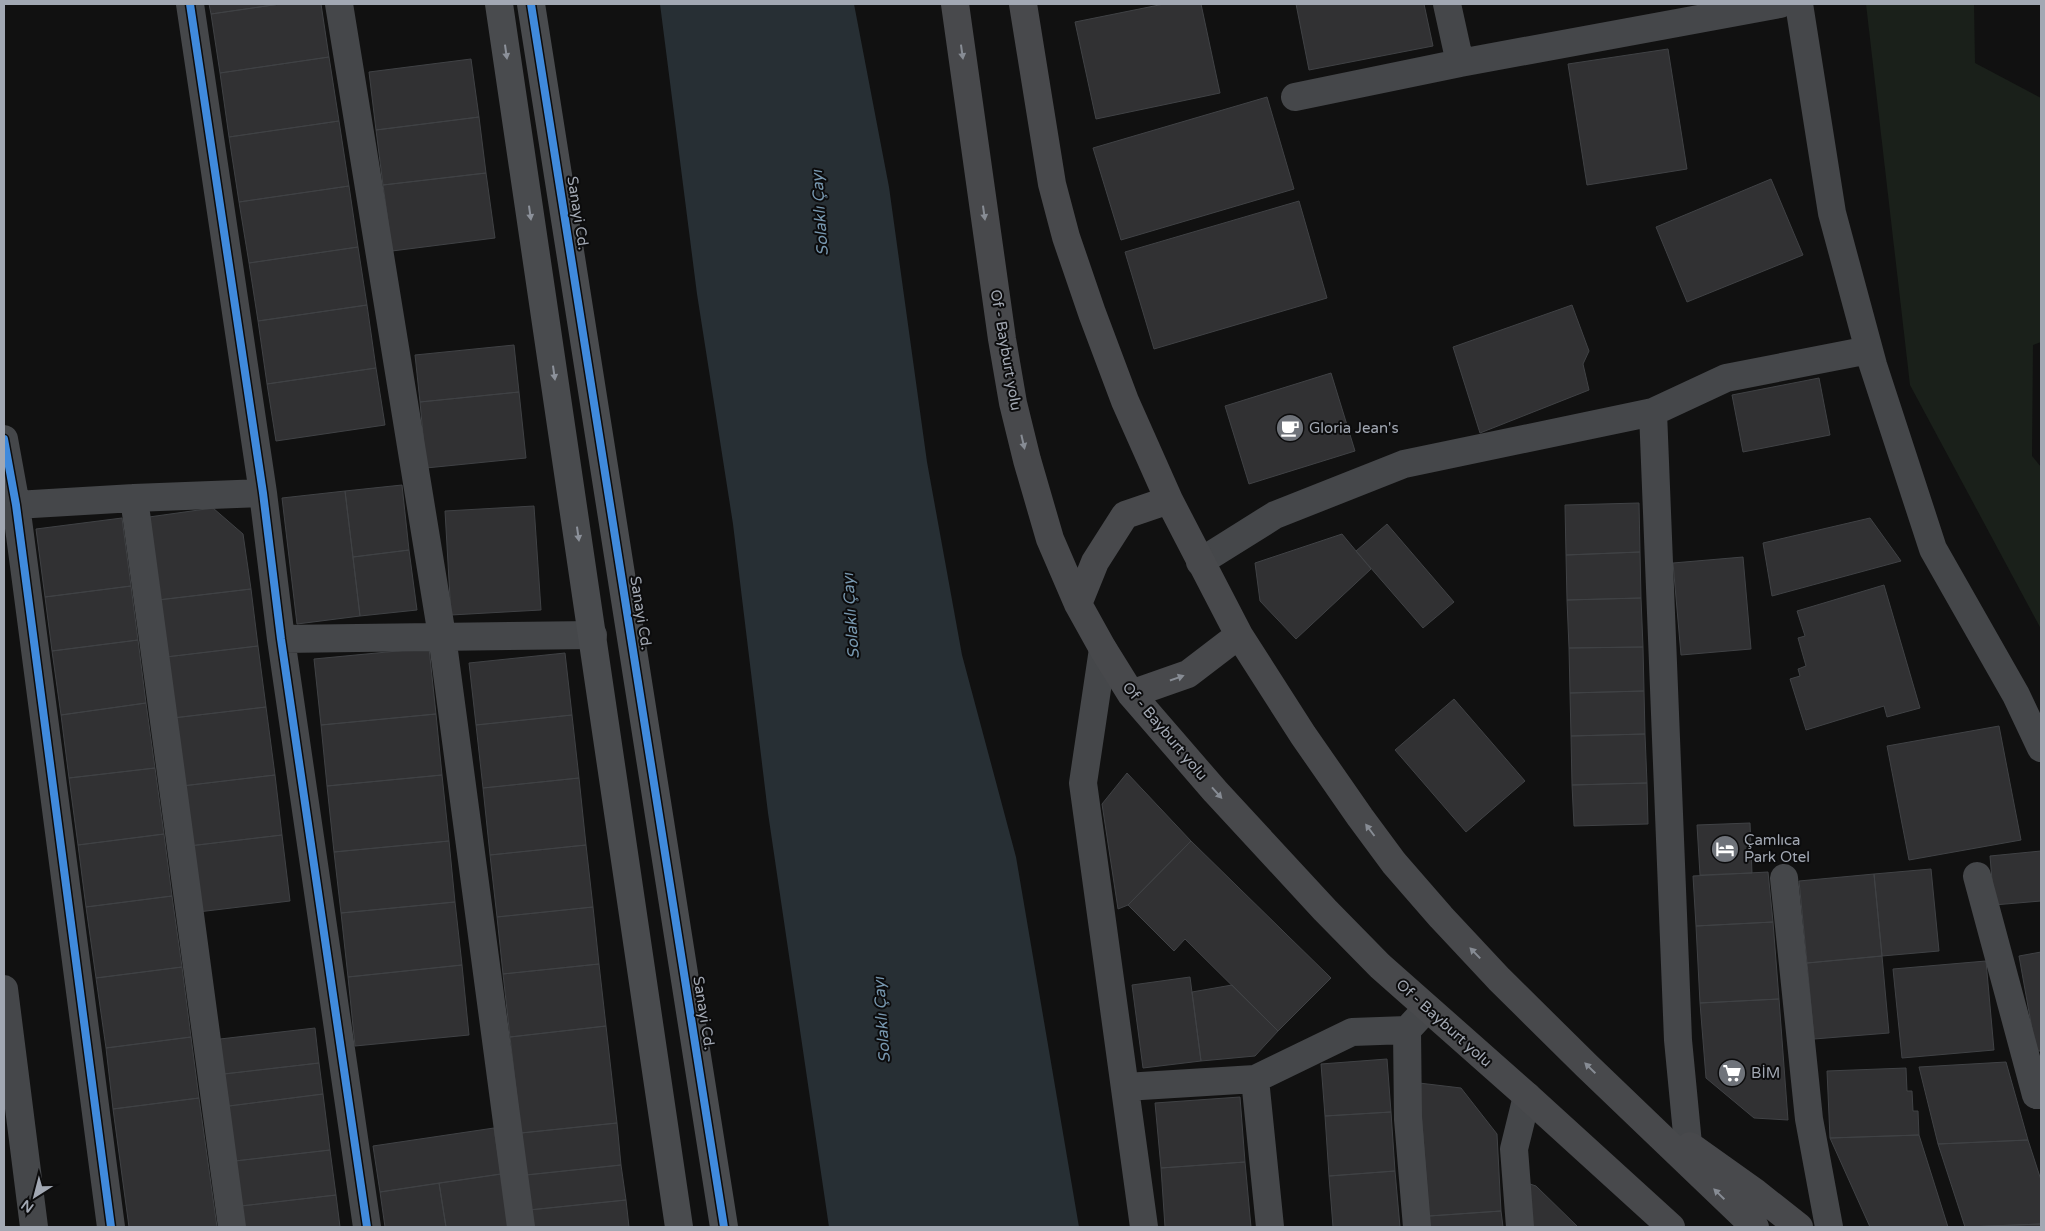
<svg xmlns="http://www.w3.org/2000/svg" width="2045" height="1231" font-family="'Varela Round',sans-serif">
	<rect width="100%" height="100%" fill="#111"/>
	<path fill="#1a201a" d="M1866 4H1974L1975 63 2041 98V342L2033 345 2032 456 2041 467V629L1910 385Z"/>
	<path fill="#272f34" d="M660 4H854L889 187 927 462 962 655 1016 857 1079 1227H829L768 813 733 524 697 294Z"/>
	<path fill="#313133" stroke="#404245" d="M209 4H280L211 14Z
		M280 4H321L329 57 220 73 211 14Z
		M1164 4H1201L1220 93 1096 119 1075 22Z
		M1296 4H1424L1433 46 1309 70Z
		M1668 49 1687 169 1587 185 1568 64Z
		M329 57 339 121 229 137 220 73Z
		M471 59 479 117 376 130 369 72Z
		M1267 97 1294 189 1121 240 1093 148Z
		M479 117 486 173 383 185 376 130Z
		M339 121 349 186 239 202 229 137Z
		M486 173 495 238 392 251 383 185Z
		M1771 179 1803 255 1687 302 1656 227Z
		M349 186 358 247 249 263 239 202Z
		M1299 201 1327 298 1154 349 1125 252Z
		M358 247 367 305 258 321 249 263Z
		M367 305 376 368 267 384 258 321Z
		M1572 305 1589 351 1583 364 1589 390 1480 433 1453 347Z
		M514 345 519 392 420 402 415 355Z
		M376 368 385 425 276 441 267 384Z
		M1331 373 1355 451 1249 484 1225 406Z
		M1819 378 1830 435 1743 452 1732 395Z
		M519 392 526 458 426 468 420 402Z
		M402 485 409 550 353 557 345 491Z
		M345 491 360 616 297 624 282 498Z
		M1639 503 1640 552 1566 555 1565 505Z
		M534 506 541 610 451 615 445 511Z
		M213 508 243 534 251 589 158 600 149 517Z
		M122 518 131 586 45 597 36 529Z
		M1870 518 1901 561 1772 596 1763 543Z
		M1387 524 1454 602 1423 628 1356 551Z
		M1342 534 1371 569 1296 639 1260 601 1255 563Z
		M409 550 417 610 360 616 353 557Z
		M1640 552 1641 598 1567 600 1566 555Z
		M1743 557 1751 649 1681 655 1673 563Z
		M1884 585 1920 708 1887 717 1884 706 1806 730 1790 679 1800 676 1798 669 1806 666 1798 638 1805 636 1797 611Z
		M131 586 138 640 52 651 45 597Z
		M251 589 258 646 166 657 158 600Z
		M1641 598 1643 647 1569 648 1567 600Z
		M138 640 146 703 61 715 52 651Z
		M258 646 266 707 173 718 166 657Z
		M1643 647 1644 691 1570 693 1569 648Z
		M429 648 436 714 321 725 314 659Z
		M565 653 572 715 476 725 469 663Z
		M1644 691 1645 734 1571 736 1570 693Z
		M1454 699 1525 781 1466 832 1395 750Z
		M146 703 155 768 69 778 61 715Z
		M266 707 275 775 182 786 173 718Z
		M436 714 442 775 327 786 321 725Z
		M572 715 579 778 483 788 476 725Z
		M1999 726 2021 840 1909 860 1887 746Z
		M1645 734 1647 783 1572 785 1571 736Z
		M155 768 164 834 78 845 69 778Z
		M1127 773 1191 841 1128 905 1118 909 1102 804Z
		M275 775 282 835 189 846 182 786Z
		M442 775 449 841 334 852 327 786Z
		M579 778 586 845 490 855 483 788Z
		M1647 783 1648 824 1574 826 1572 785Z
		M1750 823 1752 873 1700 875 1697 825Z
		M164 834 172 896 86 907 78 845Z
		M282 835 290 901 198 912 189 846Z
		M449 841 455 902 341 913 334 852Z
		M1191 841 1331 978 1278 1031 1185 939 1174 951 1128 905Z
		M586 845 593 907 497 917 490 855Z
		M2041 851V901L1994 905 1990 856Z
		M1931 869 1939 951 1882 956 1874 874Z
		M1768 872 1773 922 1696 926 1693 876Z
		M1874 874 1882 956 1807 963 1799 881Z
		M172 896 182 967 96 978 86 907Z
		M455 902 462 965 348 977 341 913Z
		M593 907 599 964 503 974 497 917Z
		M1773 922 1779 999 1700 1003 1696 926Z
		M2041 952V1051H2036L2019 956Z
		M1882 956 1889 1033 1814 1039 1807 963Z
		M1986 961 1994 1050 1902 1058 1893 969Z
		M599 964 606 1026 510 1037 503 974Z
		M462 965 469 1035 355 1046 348 977Z
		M182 967 191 1037 106 1048 96 978Z
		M1190 977 1201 1061 1143 1068 1132 985Z
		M1232 985 1278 1031 1255 1056 1201 1061 1192 992Z
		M1779 999 1788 1120 1754 1118 1706 1078 1700 1003Z
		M606 1026 617 1123 521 1133 510 1037Z
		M315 1028 319 1063 224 1074 220 1039Z
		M191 1037 199 1098 113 1109 106 1048Z
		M1387 1059 1391 1112 1325 1116 1321 1064Z
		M2006 1062 2028 1140 1938 1144 1919 1067Z
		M319 1063 323 1094 229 1106 224 1074Z
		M1906 1068 1907 1091H1912L1913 1111H1918L1919 1135 1830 1138 1827 1071Z
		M1419 1083 1461 1088 1497 1134 1501 1211 1429 1216Z
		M323 1094 330 1150 235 1161 229 1106Z
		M1240 1097 1245 1162 1161 1168 1155 1103Z
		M199 1098 217 1227H129L113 1109Z
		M1391 1112 1395 1171 1329 1176 1325 1116Z
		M617 1123 621 1165 526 1175 521 1133Z
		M494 1128 501 1174 380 1192 373 1146Z
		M1919 1135 1948 1227H1870L1830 1138Z
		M2028 1140 2041 1180V1224L1965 1227 1938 1144Z
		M330 1150 336 1195 241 1206 235 1161Z
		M1245 1162 1251 1227H1165L1161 1168Z
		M621 1165 626 1200 529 1210 526 1175Z
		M1395 1171 1400 1227H1333L1329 1176Z
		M501 1174 509 1227H446L439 1183Z
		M439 1183 446 1227H385L380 1192Z
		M1527 1183 1536 1186 1578 1227H1531Z
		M336 1195 340 1227H244L241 1206Z
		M626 1200 629 1227H531L529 1210Z
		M1501 1211 1503 1227H1430L1429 1216Z
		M2041 1224V1227H1950H1965Z"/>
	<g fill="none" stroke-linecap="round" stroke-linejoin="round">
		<path stroke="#45474a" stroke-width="28" d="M190 4 263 493 281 639 367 1227
			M339 4 442 636 521 1227
			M1447 4 1460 63 1780 4
			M1799 4 1832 213 1873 365 1933 549 2016 695 2041 748
			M1295 97 1460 63
			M1653 412 1678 1040 1688 1144
			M4 439 16 505 111 1227
			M134 498 232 1227
			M16 505 134 498 263 493
			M1200 562 1275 515 1404 464 1653 412 1726 378 1869 350
			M281 639 593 635
			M1103 649 1083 783 1144 1227
			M1977 876 2036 1095H2041
			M1784 878 1809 1119 1829 1227
			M4 989 34 1227
			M1125 1087 1255 1079
			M1270 1227 1255 1079 1352 1032 1407 1030
			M1417 1227 1408 1119 1407 1030 1419 1017
			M1520 1227 1514 1149 1527 1096"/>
		<path stroke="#494b4e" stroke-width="28" d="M499 4 679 1227
			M531 4 724 1227"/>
		<path stroke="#48494c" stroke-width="28" d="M955 4 1002 339 1013 403 1027 460 1050 539 1078 604 1103 649 1131 694 1215 791 1325 910 1380 966 1527 1096 1671 1227
			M1023 4 1052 184 1066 237 1092 313 1125 401 1169 500 1239 635 1303 735 1360 817 1394 863 1441 917 1499 979 1587 1066 1755 1227
			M1078 604 1095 562 1125 515 1169 500
			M1131 694 1188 674 1239 635
			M1690 1146 1756 1193 1799 1227"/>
		<defs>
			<path id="cycleway" d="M190 4 263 493 281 639 367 1227
				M531 4 724 1227
				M4 439 16 505 111 1227"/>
		</defs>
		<use href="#cycleway" stroke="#0c0c0d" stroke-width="11"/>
		<use href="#cycleway" stroke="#408adc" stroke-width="8"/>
	</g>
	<defs><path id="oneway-solid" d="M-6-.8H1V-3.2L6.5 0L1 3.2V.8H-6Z" transform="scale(1.25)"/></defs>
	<g fill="#8c919a">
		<use href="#oneway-solid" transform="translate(506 52) rotate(82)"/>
		<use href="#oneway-solid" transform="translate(530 213) rotate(82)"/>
		<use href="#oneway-solid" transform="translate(554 373) rotate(82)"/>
		<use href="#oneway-solid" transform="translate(578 534) rotate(82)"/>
	</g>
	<g fill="#878c94">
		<use href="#oneway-solid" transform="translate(962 52) rotate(82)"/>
		<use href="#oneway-solid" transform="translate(984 213) rotate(82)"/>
		<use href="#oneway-solid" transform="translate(1023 442) rotate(77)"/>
		<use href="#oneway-solid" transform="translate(1177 678) rotate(-19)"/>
		<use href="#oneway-solid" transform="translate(1217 793) rotate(48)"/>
		<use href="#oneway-solid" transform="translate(1370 830) rotate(-127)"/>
		<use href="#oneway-solid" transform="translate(1475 953) rotate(-134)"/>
		<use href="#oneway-solid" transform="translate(1590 1068) rotate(-136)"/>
		<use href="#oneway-solid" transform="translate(1719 1194) rotate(-136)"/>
	</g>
	<defs>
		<symbol id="cafe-disc" viewBox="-11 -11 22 22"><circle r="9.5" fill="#6f737a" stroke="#0c0c0d"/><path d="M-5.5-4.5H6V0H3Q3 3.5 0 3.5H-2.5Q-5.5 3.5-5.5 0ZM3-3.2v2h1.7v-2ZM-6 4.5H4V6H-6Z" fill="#fff"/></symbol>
		<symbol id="hotel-disc" viewBox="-11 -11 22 22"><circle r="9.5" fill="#6f737a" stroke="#0c0c0d"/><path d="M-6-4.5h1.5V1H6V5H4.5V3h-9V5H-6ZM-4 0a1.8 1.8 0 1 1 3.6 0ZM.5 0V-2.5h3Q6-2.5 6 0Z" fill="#fff"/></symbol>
		<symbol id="supermarket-disc" viewBox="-11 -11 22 22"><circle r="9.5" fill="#6f737a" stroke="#0c0c0d"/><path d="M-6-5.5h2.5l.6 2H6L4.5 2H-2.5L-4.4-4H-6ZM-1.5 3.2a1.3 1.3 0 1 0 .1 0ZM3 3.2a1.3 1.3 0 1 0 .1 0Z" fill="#fff"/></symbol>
	</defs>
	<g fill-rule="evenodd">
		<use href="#cafe-disc" x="1274" y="412" width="32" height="32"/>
		<use href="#hotel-disc" x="1709" y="833" width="32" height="32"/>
		<use href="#supermarket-disc" x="1716" y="1057" width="32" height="32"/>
	</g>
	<g text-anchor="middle" stroke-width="4" stroke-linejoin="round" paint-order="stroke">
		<g font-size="15" fill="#a2a8b3" stroke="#0c0c0d">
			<text transform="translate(578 213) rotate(81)" y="5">Sanayi Cd.</text>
			<text transform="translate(1006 350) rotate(80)" y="5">Of - Bayburt yolu</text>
			<text transform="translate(641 613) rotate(81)" y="5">Sanayi Cd.</text>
			<text transform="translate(1165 731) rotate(50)" y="5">Of - Bayburt yolu</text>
			<text transform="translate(704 1013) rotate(81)" y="5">Sanayi Cd.</text>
			<text transform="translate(1444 1023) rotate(42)" y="5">Of - Bayburt yolu</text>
		</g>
		<g font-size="15" fill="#a2a8b3" stroke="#0c0c0d" text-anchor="start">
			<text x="1309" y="433">Gloria Jean's</text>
			<text x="1744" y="845">Çamlıca<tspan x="1744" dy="17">Park Otel</tspan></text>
			<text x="1751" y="1078">BİM</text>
		</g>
		<g font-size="16" font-style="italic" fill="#7797af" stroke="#0c0c0d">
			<text transform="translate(819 213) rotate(-94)" y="6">Solaklı Çayı</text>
			<text transform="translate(850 616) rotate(-94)" y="6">Solaklı Çayı</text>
			<text transform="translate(881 1020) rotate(-94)" y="6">Solaklı Çayı</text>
		</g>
	</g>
	<rect width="2045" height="1231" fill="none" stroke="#a2a8b3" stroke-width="10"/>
	<g transform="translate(35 1196) rotate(216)" stroke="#0c0c0d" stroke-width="4" paint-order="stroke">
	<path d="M0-4L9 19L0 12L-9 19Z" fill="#a2a8b3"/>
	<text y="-8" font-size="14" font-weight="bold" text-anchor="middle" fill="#a2a8b3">N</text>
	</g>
</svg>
